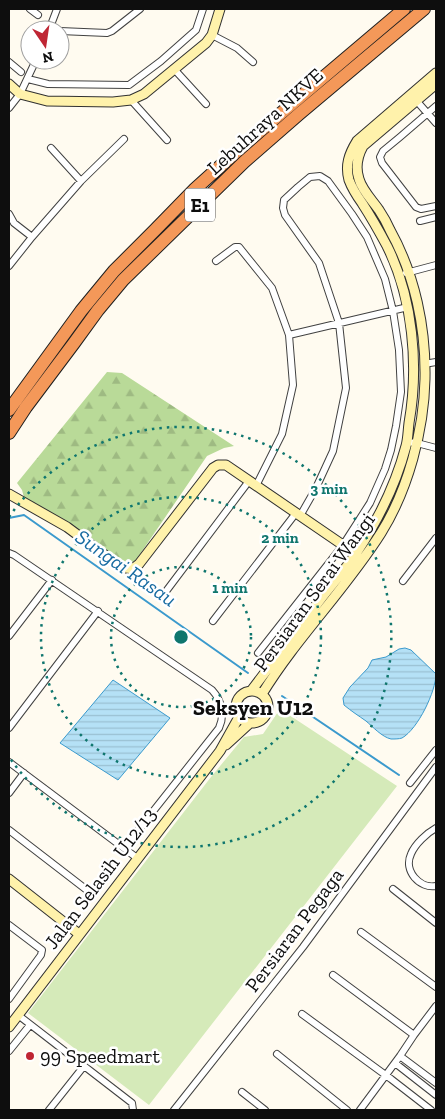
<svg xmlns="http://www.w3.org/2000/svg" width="445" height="1119" font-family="'Zilla Slab',serif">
	<defs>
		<pattern id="forest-firs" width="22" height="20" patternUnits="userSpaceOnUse" patternTransform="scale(1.25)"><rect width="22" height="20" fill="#b9da98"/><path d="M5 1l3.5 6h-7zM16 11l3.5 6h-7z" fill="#9eba82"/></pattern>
		<pattern id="water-rules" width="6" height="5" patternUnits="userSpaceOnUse" patternTransform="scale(1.25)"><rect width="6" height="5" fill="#b5e1f6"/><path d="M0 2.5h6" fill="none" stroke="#9ac0d2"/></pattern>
	</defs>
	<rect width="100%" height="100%" fill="#fffbf0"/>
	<path fill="#d5eab9" d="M280 709 397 786 149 1105 28 1013 211 777 244 737 263 734Z"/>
	<path fill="url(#forest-firs)" d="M107 372 122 373 234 446 224 448 207 456 136 560 130 564 123 563 68 523 24 497 22 490 17 483Z"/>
	<path fill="url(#water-rules)" stroke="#3b9acd" d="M405 648 411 650 436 674C436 691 418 729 402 738 399 739 395 739 391 739 382 737 373 727 366 721 359 716 351 711 344 705L343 698 350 687 368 668 372 660 386 657 399 649Z
		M113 680 170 718 118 780 60 743Z"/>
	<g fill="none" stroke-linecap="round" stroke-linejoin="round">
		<path stroke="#3b9acd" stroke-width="2" d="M9 518 24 515 248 673
			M282 696 399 775"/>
		<defs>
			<path id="street" d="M30 9 38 15
				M49 30 57 9
				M60 31 107 33 112 31 140 9
				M212 35 237 48 253 62
				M9 62 21 72
				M174 69 206 104
				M28 79 48 84 129 85 161 61 196 30 203 9
				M414 98 436 123
				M131 100 167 140
				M436 106 400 137 383 151 380 157 382 163 416 207 421 209 436 206
				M9 108 20 94 36 60
				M51 148 81 181
				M9 214 14 223 32 237
				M420 221 436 217
				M216 261 235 247H239L272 288 289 335 293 385 282 434 256 486
				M9 266 32 237 81 181 124 139
				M406 273 436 265
				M289 335 408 307
				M424 364 436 362
				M406 442 417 443 436 448
				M9 553 14 555 212 690C222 701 225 715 219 728L124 848
				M403 581 436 538
				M167 590 249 481
				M213 621 296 513
				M9 636 52 580
				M258 653 343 545 370 503 385 469 391 450 396 426 401 392 399 350 393 311 385 279 367 237 352 214 328 181 320 176 310 177 298 187 284 200 283 208 285 215 319 263 339 323 346 388 333 451 316 488 300 516
				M9 728 98 611
				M9 762 137 858
				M410 783 436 750
				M9 793 24 773
				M436 828C427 833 415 844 411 854 403 871 420 889 436 886
				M9 830 92 894
				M393 889 436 923
				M9 925 42 950 41 955 9 999
				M361 932 436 987
				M333 975 414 1035
				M302 1014 391 1079 431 1110
				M18 1015 132 1103 133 1110
				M9 1051 30 1025
				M277 1054 347 1110
				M400 1056 436 1083
				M395 1063 436 1095
				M242 1092 265 1110
				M49 1110 84 1066
				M174 1110 303 947 436 767
				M360 1110 400 1056 414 1035 436 1006"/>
			<path id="secondary" d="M9 84 20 94 47 101 113 102 131 100 144 94 206 43 212 35 220 9
				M9 494 67 527 121 567C128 569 133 570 139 564L213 468 218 465H226L356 554
				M236 707a16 16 0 1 1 32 0a16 16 0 1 1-32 0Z
				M251 691C274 661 297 630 320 600 332 584 346 569 357 552 378 520 396 484 406 446 408 439 408 431 409 423 419 366 413 298 387 246 379 231 371 217 362 203 357 196 352 188 349 180 345 165 349 154 357 141L436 73
				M262 694C297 637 345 590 381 533 408 490 424 430 425 379 426 328 415 275 390 230 387 223 383 216 379 210 372 200 362 190 359 179 355 167 357 157 363 146L436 84
				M226 745 250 723
				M9 879 79 934
				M9 1027 220 751 239 717"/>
			<path id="highway" d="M9 410 81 311 114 271 155 230 195 189 247 142 404 9
				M9 433 26 407 74 343 98 310 123 280 244 162 299 114 424 9"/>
		</defs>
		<use href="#street" stroke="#414141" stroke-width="8"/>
		<use href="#secondary" stroke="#303030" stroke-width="11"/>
		<use href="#highway" stroke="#1f1f1f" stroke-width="14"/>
		<use href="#street" stroke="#fff" stroke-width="6"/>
		<use href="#secondary" stroke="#fff2ab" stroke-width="9"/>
		<use href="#highway" stroke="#f49859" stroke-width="12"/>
	</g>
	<g fill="none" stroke="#0f766e" stroke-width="2.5" stroke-dasharray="2.5 5">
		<circle cx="181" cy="637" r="70"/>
		<circle cx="181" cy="637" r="140"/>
		<path d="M9 517A210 210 0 1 1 9 757"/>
	</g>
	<circle fill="#bf2634" stroke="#fff" stroke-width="2" cx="30" cy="1056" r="5"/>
	<g text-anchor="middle" stroke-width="5" stroke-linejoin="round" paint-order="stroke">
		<rect fill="#fff" stroke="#565656" stroke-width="1" x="185" y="188.5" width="30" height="33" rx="4"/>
		<g font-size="19" font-weight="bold" fill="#0e0e0e">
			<text x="200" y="212">E1</text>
		</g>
		<g font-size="20" fill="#0e0e0e" stroke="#fff">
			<text transform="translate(265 121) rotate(-42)" y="7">Lebuhraya NKVE</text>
			<text transform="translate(314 592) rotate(-54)" y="7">Persiaran Serai Wangi</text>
			<text transform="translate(100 878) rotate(-53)" y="7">Jalan Selasih U12/13</text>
			<text transform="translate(294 930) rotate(-53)" y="7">Persiaran Pegaga</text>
		</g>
		<g font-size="20" fill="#0e0e0e" stroke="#fff" text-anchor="start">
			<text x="40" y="1063">99 Speedmart</text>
		</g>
		<g font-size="21" font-style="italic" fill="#176ba1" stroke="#fff">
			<text transform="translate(126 568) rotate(35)" y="7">Sungai Rasau</text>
		</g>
		<g font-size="22" font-weight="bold" fill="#0e0e0e" stroke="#fff">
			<text x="253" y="715">Seksyen U12</text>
		</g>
	</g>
	<circle cx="181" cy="637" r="8" fill="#0f766e" stroke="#fff" stroke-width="2.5"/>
	<g font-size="15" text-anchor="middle" font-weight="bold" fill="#0f766e" stroke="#fff" stroke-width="5" stroke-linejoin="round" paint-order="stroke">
		<text x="329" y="494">3 min</text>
		<text x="280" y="543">2 min</text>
		<text x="230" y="593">1 min</text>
	</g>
	<rect width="445" height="1119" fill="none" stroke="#0e0e0e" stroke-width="20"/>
	<g transform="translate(45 45) rotate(167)"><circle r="24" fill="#ffffff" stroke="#9f9f9f"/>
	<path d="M0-4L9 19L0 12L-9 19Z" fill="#bf2634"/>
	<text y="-8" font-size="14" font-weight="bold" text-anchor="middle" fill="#0e0e0e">N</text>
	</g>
</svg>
